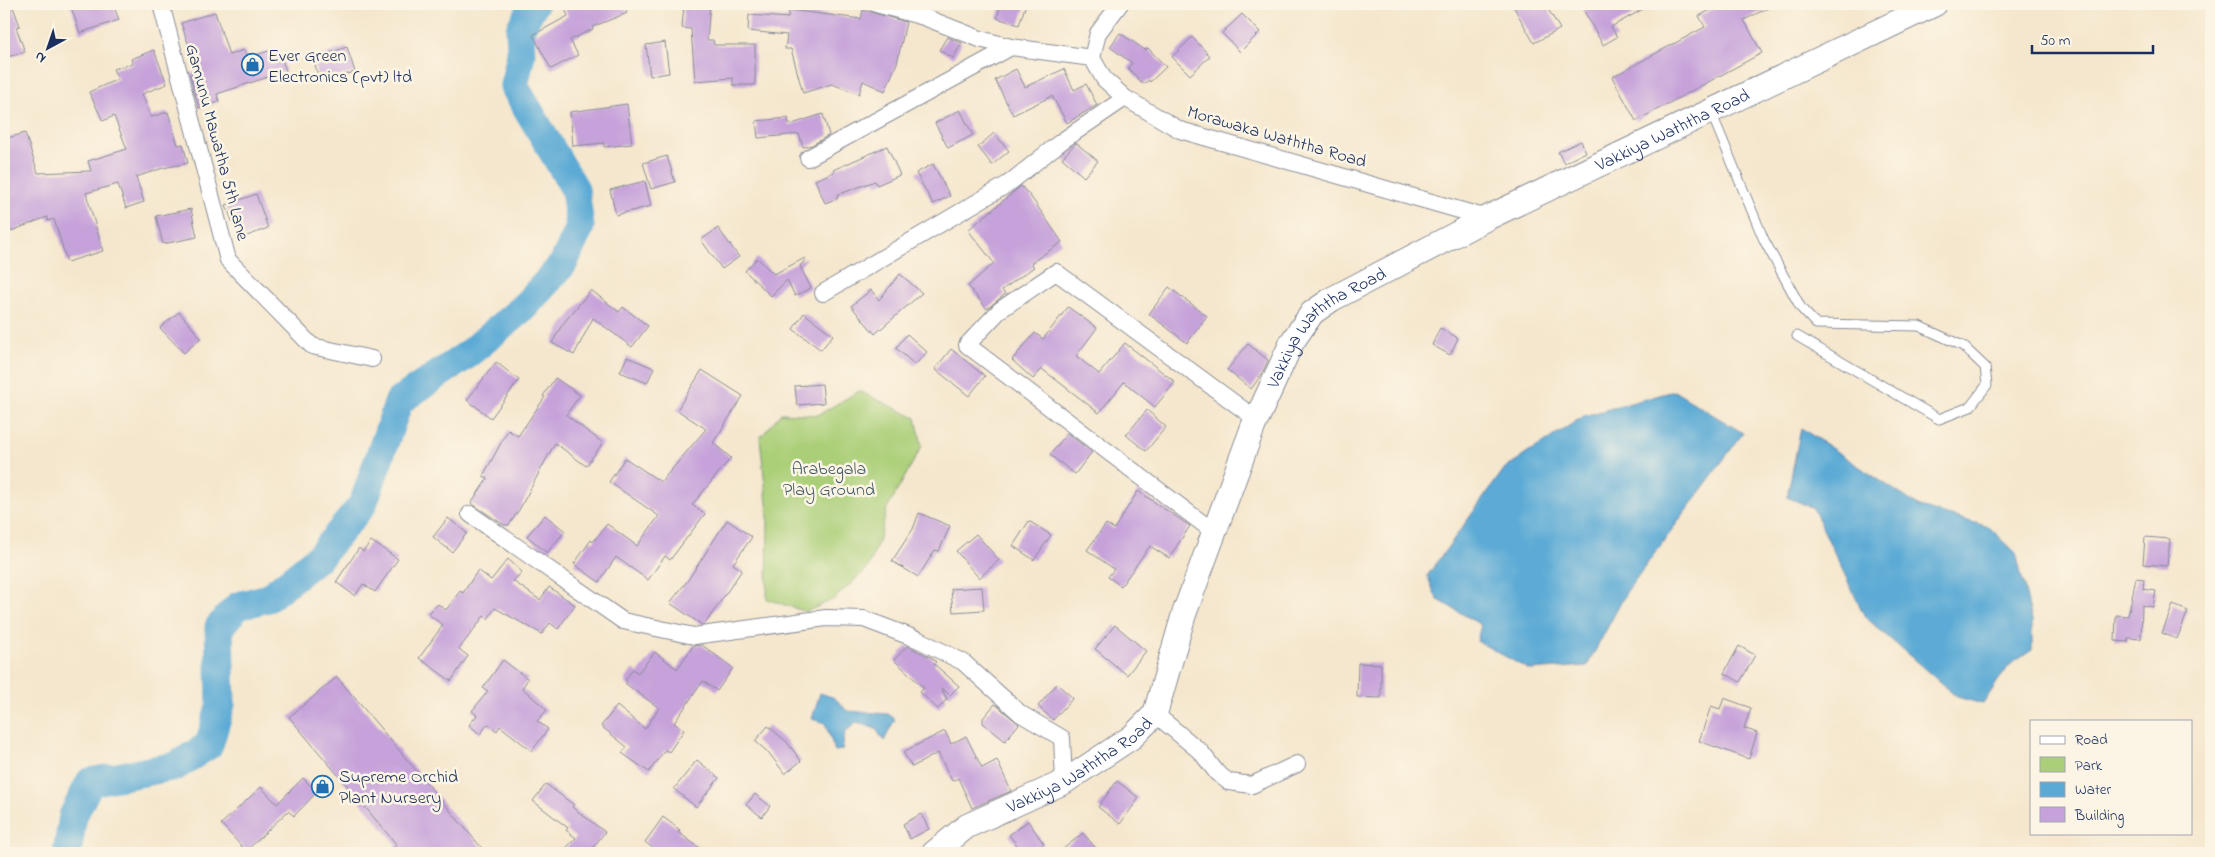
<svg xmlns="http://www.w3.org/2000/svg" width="2215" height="857" font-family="'Indie Flower',sans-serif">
	<rect width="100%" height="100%" fill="#fcf5e5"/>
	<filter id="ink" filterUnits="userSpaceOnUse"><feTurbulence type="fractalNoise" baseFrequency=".02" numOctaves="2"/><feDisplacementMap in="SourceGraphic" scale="10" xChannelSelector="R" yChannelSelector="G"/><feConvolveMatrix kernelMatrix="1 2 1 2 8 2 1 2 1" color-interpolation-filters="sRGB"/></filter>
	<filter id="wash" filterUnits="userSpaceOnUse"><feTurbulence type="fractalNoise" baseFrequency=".0096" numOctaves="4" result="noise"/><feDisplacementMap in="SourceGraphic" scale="20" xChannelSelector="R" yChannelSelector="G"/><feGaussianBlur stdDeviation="1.12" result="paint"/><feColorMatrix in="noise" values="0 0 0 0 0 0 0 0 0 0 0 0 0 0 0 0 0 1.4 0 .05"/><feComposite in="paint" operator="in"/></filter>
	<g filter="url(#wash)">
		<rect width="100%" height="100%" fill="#f5e7cd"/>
		<path fill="#abcf78" stroke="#637f6b" d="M859 391 916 418 922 446 887 509 880 536 868 568 834 599 806 612 767 599 768 513 760 438 781 413 818 415Z"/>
		<path fill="#5baad5" stroke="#3b6c9a" d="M1674 391 1743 433 1627 591 1587 666 1530 670 1477 641 1481 625 1437 599 1427 576 1505 468 1584 416Z
			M1801 428 1920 507 1989 527 2016 553 2032 620V650L2007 667 1983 704 1957 697 1865 617 1813 508 1787 497Z
			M820 693 835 698 847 711 888 714 895 719 884 741 876 729 857 722 845 732 842 750 835 751 825 723 812 719Z"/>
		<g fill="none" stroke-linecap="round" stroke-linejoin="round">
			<path stroke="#5baad5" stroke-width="29" d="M67 853 73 816 90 782 176 766 209 745 221 704 219 627 238 606 268 598 319 557 363 504 399 401 467 355 524 307 563 264 580 227 575 189 514 86 521 54 520 29 534 4"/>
		</g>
		<g id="blocks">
			<path fill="#c6a2da" d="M4 4H12L20 26 16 27 25 52 4 58Z
				M70 4H113L119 20 80 33Z
				M572 4H623L627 13 592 27 593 29 570 40 578 55 551 69 533 35 568 16 564 7Z
				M684 4H710L707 40H713L714 45H755V85H733V78L695 81 691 29 682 28Z
				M1001 4H1026L1019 25 997 18Z
				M1512 4H1545L1560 29 1534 43Z
				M1580 4H1652L1611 27 1617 37 1603 45Z
				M1722 4H1776L1744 20 1762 53 1636 121 1612 77 1705 27 1699 16Z
				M789 10 861 19 863 10 906 22 897 63 885 91 863 81 859 94 832 84 803 93 791 49H785L787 35 748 31 749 15 788 18Z
				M215 12 229 55 244 50 247 58 278 48 286 71 217 94 219 102 199 108 190 74 198 72 181 23Z
				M1242 14 1260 32 1240 52 1222 33Z
				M1120 33 1145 50 1148 48 1166 67 1150 82 1149 80 1143 84 1128 68 1132 63 1110 47Z
				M947 37 962 43 953 58 939 50Z
				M1192 37 1210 56 1190 75 1172 57Z
				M665 42 669 73 650 76 646 45Z
				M347 47 355 72 320 82 313 58Z
				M154 50 167 84 142 94 151 117 168 112 178 145 183 144 188 163 163 168 136 177 144 202 126 208 118 184 86 193 103 251 67 262 54 219 48 221 47 217 4 234V139L25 133 38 173 91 171 88 161 127 149 114 116 103 121 89 92 118 79 113 69 133 64 131 59Z
				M1016 69 1025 87 1064 69 1074 90 1086 84 1097 105 1067 123 1052 96 1013 115 995 80Z
				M627 104 632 144 604 147V143L573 146 570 112Z
				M960 110 973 135 948 148 935 123Z
				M823 114 829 135 812 145 803 147 799 134 758 138 756 121 788 118 789 125Z
				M994 133 1009 151 992 165 978 147Z
				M1581 141 1586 152 1564 163 1558 152Z
				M1076 143 1098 161 1084 177 1062 158Z
				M887 146 900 175 877 185 875 181 837 195 838 198 825 203 815 180 834 172 833 170Z
				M667 156 675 182 651 189 643 163Z
				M933 164 950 196 933 204 916 173Z
				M645 181 651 206 616 215 610 190Z
				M1021 186 1031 197 1062 242 1031 263 1034 267 1002 290 1005 294 987 309 968 286 994 263 968 230Z
				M256 194 268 228 239 239 226 205Z
				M191 209 197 237 163 244 156 216Z
				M718 228 739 257 722 269 701 240Z
				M757 258 774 274 805 258 806 259 800 266 811 288 795 296 787 280 771 296 745 271Z
				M900 274 922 293 875 334 851 306 871 290 879 300Z
				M1169 287 1207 316 1187 343 1149 314Z
				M591 290 619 312 623 307 648 326 632 347 593 318 574 355 552 343 562 325Z
				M1068 307 1097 328 1076 356 1099 374 1125 343 1175 382 1155 407 1124 382 1099 413 1042 369 1033 379 1012 360 1035 333 1043 339Z
				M179 312 201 338 184 353 160 328Z
				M804 313 833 335 821 350 793 329Z
				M1440 328 1458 338 1450 355 1432 345Z
				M907 334 927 352 915 365 896 348Z
				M1248 344 1268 360 1262 374 1251 389 1227 370Z
				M951 349 985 376 969 396 935 369Z
				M627 357 654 368 647 383 620 372Z
				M496 362 519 380 491 418 467 400Z
				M702 370 743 396 713 443 731 458 692 505 705 514 670 560 665 556 648 580 616 557 599 582 574 564 591 540 593 542 607 524 637 546 659 516 609 482 625 458 661 482 706 429 677 410Z
				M555 378 580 395 566 415 603 443 586 466 555 443 519 510 509 525H504L471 503 488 478 483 476 508 430 518 436 545 397 543 396Z
				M822 384 824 403 797 405 795 386Z
				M1147 410 1166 427 1146 451 1126 435Z
				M1067 433 1092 452 1075 474 1050 455Z
				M1138 491 1190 526 1169 558 1150 546 1121 586 1108 577 1114 569 1087 550 1106 524 1114 529Z
				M919 513 950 526 939 551 935 550 918 577 892 561 913 529Z
				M545 515 565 531 547 553 527 536Z
				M448 518 467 533 452 552 433 537Z
				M727 520 752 537 733 564 742 570 705 624 702 625 670 603 688 580Z
				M1029 521 1051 535 1034 560 1013 546Z
				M976 534 999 560 979 578 956 551Z
				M2145 537 2170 539 2167 566 2143 564Z
				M371 541 398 559 375 592 363 584 355 596 336 582 359 548 363 552Z
				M508 559 522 572 513 581 540 600 549 587 575 605 558 629 550 623 542 634 495 608 488 619 484 616 459 649 468 656 451 681 419 658 443 625 428 614 438 604 446 610 460 591 463 593 478 570 491 580Z
				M2136 578 2144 579 2143 589 2156 591 2153 607 2142 605 2141 639 2128 638V642L2115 641 2116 615 2128 616Z
				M982 587 984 610 953 612 951 589Z
				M2173 605 2188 611 2177 639 2162 633Z
				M1115 625 1146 651 1127 675 1095 649Z
				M702 645 733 668 717 691 703 681 674 723 684 730 669 752 665 750 649 772 622 753 627 747 601 726 617 706 645 729 659 708 626 684V679L633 669 638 673 655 652 677 669 693 646Z
				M907 646 932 658 936 662 934 664 959 686 950 695 941 688 947 699 938 709 920 692 924 688 894 660Z
				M1739 646 1755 655 1740 682 1724 673Z
				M503 660 528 679 522 688 547 710 537 721 548 729 532 751 500 726 497 731 488 724 480 734 469 725 477 715 472 711 488 691 483 688Z
				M1358 663 1381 664V698L1357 697Z
				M337 677 486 853H387L397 845 289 717Z
				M1057 684 1073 698 1053 720 1038 706Z
				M1724 698 1751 708 1744 728 1757 733 1749 759 1699 741 1711 706 1720 709Z
				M995 704 1019 724 1005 741 983 723V718Z
				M768 726 787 742 801 761 785 774 769 753 755 741Z
				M945 731 951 744 966 736 982 768 997 760 1011 791 972 808 958 778 952 781 938 753 912 767 903 752Z
				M697 760 719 778 696 807 674 789Z
				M303 778 317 792 294 816 288 811 246 851 221 824 261 787 277 804Z
				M1117 781 1139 798 1120 824 1098 807Z
				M546 784 574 805 572 807 605 832 589 853H561L576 838 566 830 568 828 533 801Z
				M755 794 770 806 762 817 746 805Z
				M921 814 929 829 910 839 903 824Z
				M663 817 680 830 678 832 706 853H659L645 842Z
				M1028 821 1044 844 1031 853H1023L1009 835Z
				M1083 833 1100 853H1058Z"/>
		</g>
	</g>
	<g filter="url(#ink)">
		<use href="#blocks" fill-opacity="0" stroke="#888b96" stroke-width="1"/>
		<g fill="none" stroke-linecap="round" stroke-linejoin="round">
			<defs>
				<path id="lane" d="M1711 112 1764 240 1801 308 1816 324 1919 326 1963 346 1985 367 1987 385 1970 407 1939 419 1797 336"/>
				<path id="street" d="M161 4 228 260 312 346 372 359
					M876 4 924 17 980 39 1011 47 1092 58 1104 79 1125 98 1180 130 1487 218
					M1092 58 1098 33 1120 4
					M808 158 1011 47
					M823 293 1008 184 1062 141 1125 98
					M470 514 623 621 694 636 826 618 864 619 919 640 963 662 1021 714 1062 738 1064 782
					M1214 532 967 345 1000 310 1056 272 1256 419
					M1155 714 1201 752 1217 773 1229 782 1252 785 1297 764"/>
				<g id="secondary">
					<path id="s1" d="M934 853 967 826 1064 782 1132 737 1155 714 1184 614 1253 427 1292 342 1312 313 1332 299 1487 218 1935 4"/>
				</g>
			</defs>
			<use href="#lane" stroke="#888b96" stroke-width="11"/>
			<use href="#street" stroke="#888b96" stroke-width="18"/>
			<use href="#secondary" stroke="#888b96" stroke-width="26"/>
			<use href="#lane" stroke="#fff" stroke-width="9"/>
			<use href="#street" stroke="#fff" stroke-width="16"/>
			<use href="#secondary" stroke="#fff" stroke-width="24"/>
		</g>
	</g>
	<defs>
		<symbol id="shop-ring" viewBox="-11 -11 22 22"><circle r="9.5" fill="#fcf5e5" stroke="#1f6fb2" stroke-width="1.5"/><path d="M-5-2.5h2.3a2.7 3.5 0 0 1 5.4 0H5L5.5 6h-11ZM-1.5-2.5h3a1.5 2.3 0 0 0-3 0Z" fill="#1f6fb2"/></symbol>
	</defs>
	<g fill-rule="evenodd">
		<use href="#shop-ring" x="240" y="52" width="25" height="25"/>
		<use href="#shop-ring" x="310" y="774" width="25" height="25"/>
	</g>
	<g text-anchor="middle" stroke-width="5" stroke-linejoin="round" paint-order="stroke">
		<g font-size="18" fill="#1b2f5e" stroke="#fcf5e5" text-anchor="start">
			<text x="268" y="61">Ever Green<tspan x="268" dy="21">Electronics (pvt) ltd</tspan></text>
			<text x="339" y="782">Supreme Orchid<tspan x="339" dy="21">Plant Nursery</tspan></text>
		</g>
		<g font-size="18" fill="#1b2f5e" stroke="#fcf5e5">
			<text dy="6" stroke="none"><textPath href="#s1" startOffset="1100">Vakkiya Waththa Road</textPath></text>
			<text transform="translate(1277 136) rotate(16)" y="6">Morawaka Waththa Road</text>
			<text transform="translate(218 142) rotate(75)" y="6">Gamunu Mawatha 5th Lane</text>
			<text dy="6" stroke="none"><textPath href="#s1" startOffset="695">Vakkiya Waththa Road</textPath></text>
			<text dy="6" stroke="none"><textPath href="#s1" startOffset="171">Vakkiya Waththa Road</textPath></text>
		</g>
		<g font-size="18" fill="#3f5764" stroke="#fcf5e5">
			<text x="829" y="474">Arabegala<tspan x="829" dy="21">Play Ground</tspan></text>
		</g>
	</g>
	<rect width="2215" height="857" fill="none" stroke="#fcf5e5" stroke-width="20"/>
	<rect x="2030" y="720" width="162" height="115" fill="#fcf5e5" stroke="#a2a6af"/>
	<rect x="2040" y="736" width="25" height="8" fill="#ffffff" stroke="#a2a6af"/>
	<text x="2075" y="744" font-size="15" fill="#1b2f5e">Road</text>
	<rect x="2040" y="757" width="25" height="15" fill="#abcf78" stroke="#a2a6af"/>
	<text x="2075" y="770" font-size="15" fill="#1b2f5e">Park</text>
	<rect x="2040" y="782" width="25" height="15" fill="#5baad5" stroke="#a2a6af"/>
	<text x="2075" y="794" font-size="15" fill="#1b2f5e">Water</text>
	<rect x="2040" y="807" width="25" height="15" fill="#c6a2da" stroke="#a2a6af"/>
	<text x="2075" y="820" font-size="15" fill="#1b2f5e">Building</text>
	<g transform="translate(48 48) rotate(220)" stroke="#fcf5e5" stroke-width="4" paint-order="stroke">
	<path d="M0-4L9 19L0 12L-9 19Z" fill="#1b2f5e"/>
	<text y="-8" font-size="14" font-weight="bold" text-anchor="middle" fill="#1b2f5e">N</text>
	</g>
	<path d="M2032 45v8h121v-8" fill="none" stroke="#1b2f5e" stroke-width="2.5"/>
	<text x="2040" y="45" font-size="15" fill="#1b2f5e" stroke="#fcf5e5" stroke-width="4" paint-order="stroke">50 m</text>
</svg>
